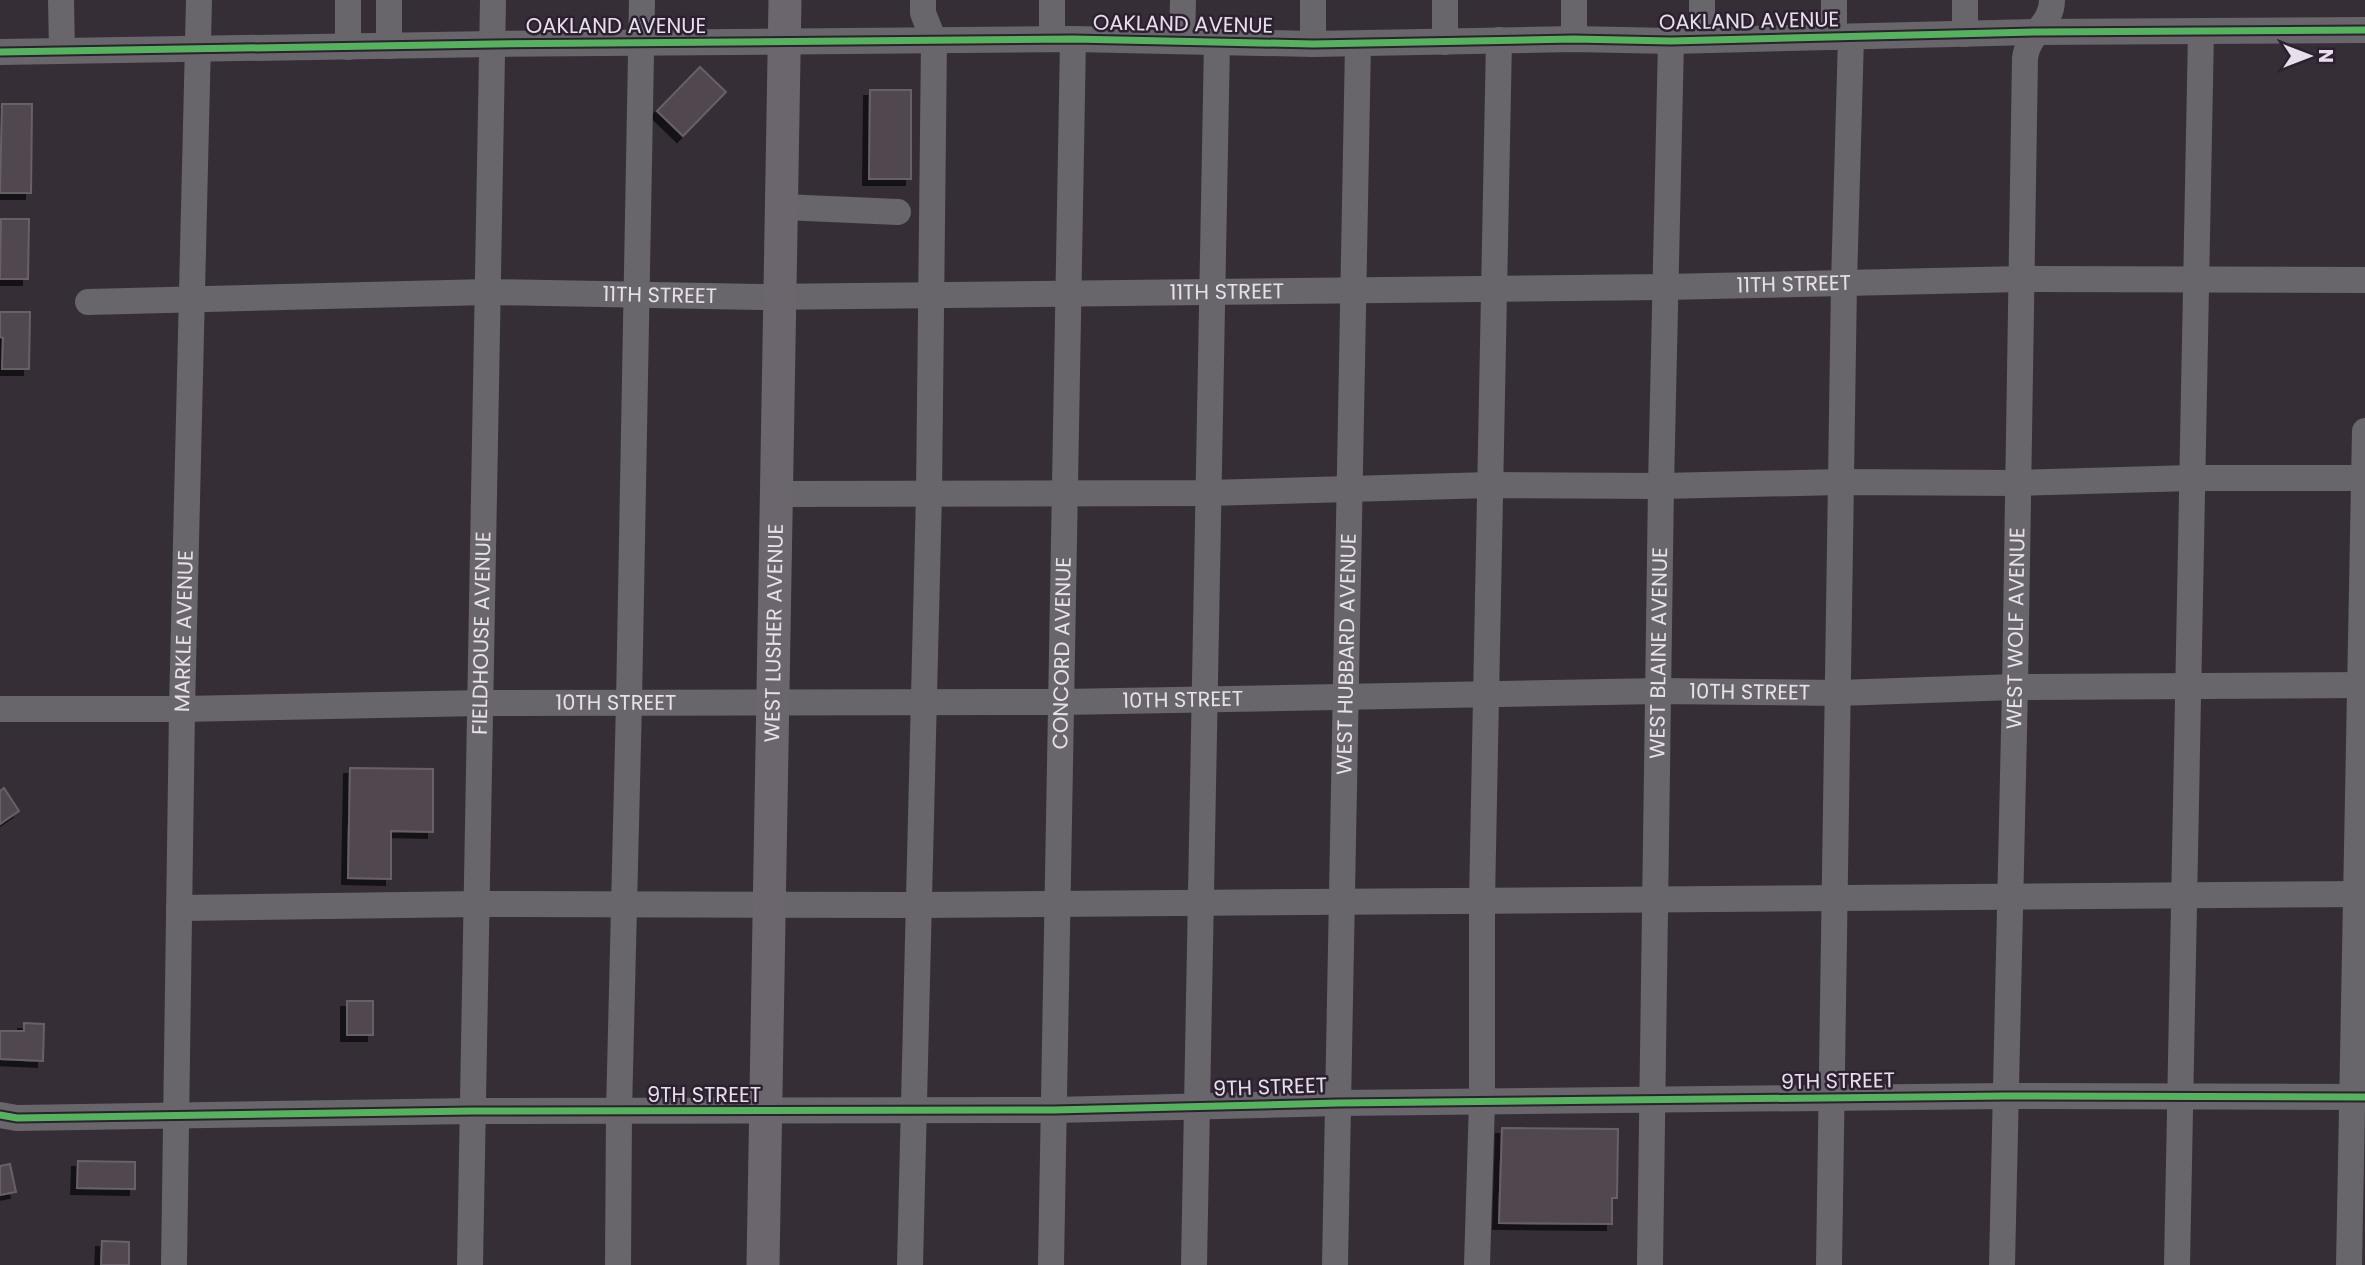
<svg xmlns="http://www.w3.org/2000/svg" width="2365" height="1265" font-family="Poppins,sans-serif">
	<defs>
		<filter id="shadow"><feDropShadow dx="-6" dy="6" stdDeviation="0" flood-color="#0009"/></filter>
	</defs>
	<rect width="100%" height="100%" fill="#352e37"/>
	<path fill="#514650" stroke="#686167" stroke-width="2" filter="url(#shadow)" d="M700 67 726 92 683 136 657 111Z
		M870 90H911V179H869Z
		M2 104H32L31 193H0Z
		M1 219H29L28 279H0Z
		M0 312H30L29 369H2L3 338 0 337Z
		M350 768 433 769V832L391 831V879L348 878Z
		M4 788 19 811 0 824V791Z
		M347 1001H373V1035H347Z
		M24 1023 44 1024 43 1061 0 1059V1031H24Z
		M1502 1128 1618 1129 1617 1198H1612V1224L1499 1223Z
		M78 1161 135 1162V1189L77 1188Z
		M10 1164 16 1192 0 1195V1166Z
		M102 1241 129 1242V1265H101Z"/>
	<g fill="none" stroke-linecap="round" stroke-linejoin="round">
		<g stroke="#68656b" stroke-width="26">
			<path d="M61 0 62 51"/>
			<path d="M1445 0V42"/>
			<path d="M1834 0V37"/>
			<path d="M1965 0V34"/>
			<path d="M1052 39V0"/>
			<path d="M1574 39V0"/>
			<path d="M1702 40V0"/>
			<path d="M1182 41 1183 0"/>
			<path d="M1313 44V0"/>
			<path d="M389 46V0"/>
			<path d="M348 47V0"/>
			<path d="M0 52 493 44 1073 39 1313 44 1574 39 1671 41 2036 32 2365 30"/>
			<path d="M783 207 898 212"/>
			<path id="s1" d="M88 302 488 292 760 297 1665 287 2022 279 2365 280"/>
			<path d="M778 494 1207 493 1490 485 1661 486 1841 482 2018 483 2192 478H2365"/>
			<path id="s2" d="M0 709H182L482 703 1062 702 1659 691 1838 693 2015 687 2365 685"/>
			<path d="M179 908 477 904 919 905 2365 894"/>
			<path d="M0 1115 17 1118 472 1111 1054 1110 1338 1103 2005 1096 2365 1097"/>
			<path id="s3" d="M174 1265 182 709 199 0"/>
			<path id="s4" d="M470 1265 493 0"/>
			<path d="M618 1265 619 1112 629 702 642 0"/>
			<path d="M910 1265 929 493 934 41 923 13V0"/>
			<path id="s5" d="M1051 1265 1073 39"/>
			<path d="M1194 1265 1217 42"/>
			<path id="s6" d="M1335 1265 1358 44"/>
			<path d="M1477 1265 1482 1101V901L1499 40"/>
			<path id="s7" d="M1650 1265 1661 486 1671 41"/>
			<path d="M1829 1265 1844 283 1851 37"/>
			<path id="s8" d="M2002 1265 2015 687 2025 58C2028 33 2052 25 2052 0"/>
			<path d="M2177 1265 2201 31"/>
			<path d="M2349 1265 2365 431"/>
		</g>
		<path stroke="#6b666d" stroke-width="33" id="s9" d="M763 1265 785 0"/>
		<defs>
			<path id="cycleway" d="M0 52 493 44 1073 39 1313 44 1574 39 1671 41 2036 32 2365 30
				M0 1115 17 1118 472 1111 1054 1110 1338 1103 2005 1096 2365 1097"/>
		</defs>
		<use href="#cycleway" stroke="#2c2031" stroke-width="11"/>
		<use href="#cycleway" stroke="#56b35d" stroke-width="7"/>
	</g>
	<g text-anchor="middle" stroke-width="5" stroke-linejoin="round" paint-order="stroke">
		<g font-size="21" fill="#e7dfea" stroke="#2c2031">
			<text transform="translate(1749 21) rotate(-1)" y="7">OAKLAND AVENUE</text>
			<text transform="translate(1183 24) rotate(1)" y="7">OAKLAND AVENUE</text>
			<text x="616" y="33">OAKLAND AVENUE</text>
			<text dy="7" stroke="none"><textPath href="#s1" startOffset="1706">11TH STREET</textPath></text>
			<text dy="7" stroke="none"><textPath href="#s1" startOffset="1139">11TH STREET</textPath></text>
			<text dy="7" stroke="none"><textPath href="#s1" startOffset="572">11TH STREET</textPath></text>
			<text dy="7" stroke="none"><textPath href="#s8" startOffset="637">WEST WOLF AVENUE</textPath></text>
			<text dy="7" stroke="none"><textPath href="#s3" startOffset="634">MARKLE AVENUE</textPath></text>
			<text dy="7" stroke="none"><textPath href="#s4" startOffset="632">FIELDHOUSE AVENUE</textPath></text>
			<text dy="7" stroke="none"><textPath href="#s9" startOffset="632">WEST LUSHER AVENUE</textPath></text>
			<text dy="7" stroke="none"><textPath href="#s5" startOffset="612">CONCORD AVENUE</textPath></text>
			<text dy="7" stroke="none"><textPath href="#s7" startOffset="612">WEST BLAINE AVENUE</textPath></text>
			<text dy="7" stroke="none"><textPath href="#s6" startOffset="611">WEST HUBBARD AVENUE</textPath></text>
			<text dy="7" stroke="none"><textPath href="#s2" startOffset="1750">10TH STREET</textPath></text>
			<text dy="7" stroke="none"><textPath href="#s2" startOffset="1183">10TH STREET</textPath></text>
			<text dy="7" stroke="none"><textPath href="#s2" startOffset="616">10TH STREET</textPath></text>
			<text transform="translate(1838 1081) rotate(-1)" y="7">9TH STREET</text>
			<text transform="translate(1270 1087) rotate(-2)" y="7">9TH STREET</text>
			<text x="704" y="1102">9TH STREET</text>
		</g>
	</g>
	<g transform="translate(2309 56) rotate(90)" stroke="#2c2031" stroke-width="5" paint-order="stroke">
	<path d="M0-5L12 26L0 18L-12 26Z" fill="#e7dfea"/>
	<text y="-10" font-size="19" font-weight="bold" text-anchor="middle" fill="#e7dfea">N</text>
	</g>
</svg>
